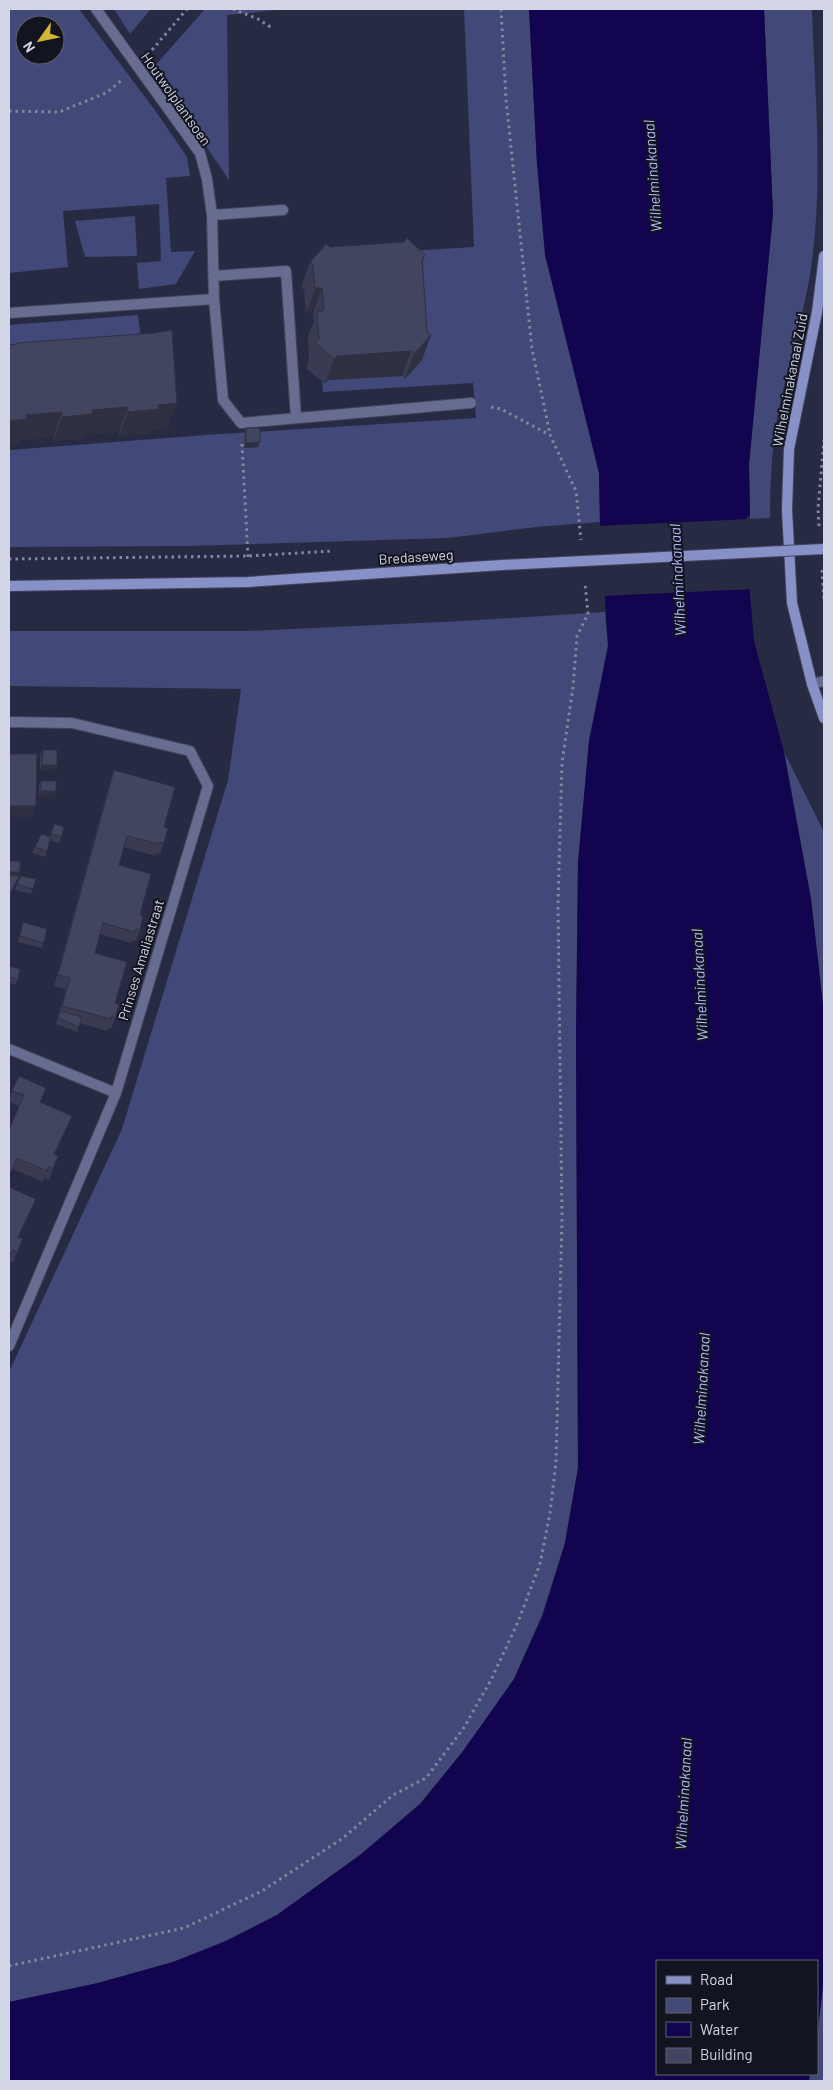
<svg xmlns="http://www.w3.org/2000/svg" width="833" height="2090" font-family="Barlow,sans-serif">
	<rect width="100%" height="100%" fill="#272a43"/>
	<path fill="#424877" fill-rule="evenodd" d="M9 9H79L157 113 187 157 190 176 166 178 171 252 195 251 176 284 139 289 137 263 161 261 159 204 63 211 68 267 9 273ZM25 25H55V55H25Z
		M114 9H151L130 34Z
		M205 9H288L227 15 229 180 153 68Z
		M464 9H529L537 164 599 473 600 522 536 527 448 538 191 546 9 547V450L206 435 476 418 473 383 323 392 313 257 474 247Z
		M764 9H812C815 97 824 187 810 275 802 320 789 363 779 408 772 443 770 482 770 518L750 519 749 464 773 214Z
		M135 216 137 256 85 257 75 221Z
		M138 315 141 339 9 350V325Z
		M605 612 608 646 589 741 578 863 576 1037 578 1468 565 1543 542 1615 514 1679 463 1752 420 1804 360 1855 277 1915 226 1941 173 1962 98 1983 9 2002V1372L122 1129 228 780 241 689 9 686V631H246L463 621Z
		M784 752 824 832V1014L811 899Z
		M824 1976V2081H809L810 2074H817V2038Z"/>
	<path fill="#12044f" d="M529 9H764L773 214 749 464 750 515 746 518 744 523 754 641 784 752 811 899 824 1014V1976L817 2038V1961H657V2074H810L809 2081H9V2002L98 1983 173 1962 226 1941 277 1915 360 1855 420 1804 463 1751 514 1679 543 1615 565 1543 578 1468 576 1037 578 863 589 741 608 646 600 522 599 473 545 255 537 164Z"/>
	<path fill="#272a43" d="M750 519 747 523 754 589 601 596 597 526Z"/>
	<g fill="none" stroke-linecap="round" stroke-linejoin="round">
		<defs>
			<path id="lane" d="M812 684 824 681"/>
			<path id="street" d="M96 9 200 153 207 179 212 215 214 299 223 400 241 423 471 403
				M212 215 283 210
				M213 276 286 271 296 418
				M9 313 214 299
				M9 722 72 723 190 751 208 786 116 1093 9 1346
				M9 1049 116 1093"/>
			<path id="secondary" d="M824 256 817 312 789 449 787 510 792 603 812 684 824 718
				M9 586 248 582 502 565"/>
		</defs>
		<use href="#lane" stroke="#43465d" stroke-width="12"/>
		<use href="#street" stroke="#43465d" stroke-width="12"/>
		<use href="#secondary" stroke="#43465d" stroke-width="12"/>
		<path stroke="#84879b" stroke-width="3" stroke-dasharray="2.5 4" stroke-linecap="butt" d="M233 9 258 19 272 28
			M501 9 506 99 532 349 550 434
			M152 50 187 9
			M9 111 59 112 106 93 121 81
			M491 407 501 409 550 435 576 491 581 540
			M242 444 248 557
			M819 526 818 509 824 440
			M9 559 248 556 333 551
			M822 570 824 602
			M9 1966 184 1928 262 1891 343 1838 393 1795 426 1778 463 1729 491 1680 518 1622 540 1564 550 1513 556 1462 562 1218 558 904 562 763 573 687 577 636 588 614 585 583"/>
		<use href="#lane" stroke="#676d90" stroke-width="10"/>
		<use href="#street" stroke="#676d90" stroke-width="10"/>
		<use href="#secondary" stroke="#8890c8" stroke-width="10"/>
		<defs>
			<path id="secondary-bridge" d="M502 565 824 549"/>
		</defs>
		<use href="#secondary-bridge" stroke="#43465d" stroke-width="12" stroke-linecap="butt"/>
		<use href="#secondary-bridge" stroke="#8890c8" stroke-width="10"/>
	</g>
	<path fill="#383b52" d="M330 247 425 255 423 262 422 360 405 379 402 376 328 380 325 384 306 368 309 359 308 337 314 321 313 313H306L304 290 301 287 310 262Z
		M17 343 168 428 151 429 150 434 119 436V432L85 435 84 439 53 441V437L19 440 18 444 17 344Z
		M246 428 258 447 244 448V434Z
		M43 750 57 765 55 771H40V756Z
		M114 770 164 827V843L160 854 156 853 155 856 124 847 119 865 140 915V930L136 941 132 940 131 943 100 934 95 953 115 1003V1018L111 1029 108 1028 107 1031 80 1023 77 1032 56 1024 66 989 54 986 110 781Z
		M41 781 54 797H39V786Z
		M54 824 64 827 59 843 50 840 45 857 32 853 35 847 50 836Z
		M17 884 33 889 31 894 15 890Z
		M23 922 44 943 42 948 18 942Z
		M9 966 18 979 15 985 9 983Z
		M12 1091 72 1116 55 1154 54 1167 49 1180 44 1178 43 1182 13 1169 19 1106 9 1102Z
		M9 1187 31 1210 19 1237 23 1239 13 1263 9 1261Z"/>
	<path fill="#2e3042" d="M315 288H322L313 313H306Z
		M431 335 422 360 405 379 414 354Z
		M411 351 402 376 328 380 325 384 334 359 337 356Z
		M177 403 168 428 151 429 150 434 119 436 128 412 158 405Z
		M128 407 119 432 85 435 84 439 53 441 62 417 92 410Z
		M62 412 53 437 19 440 18 444 9 445V421L26 415Z
		M260 442 258 447 244 448 246 443Z
		M42 765H57L55 771H40Z
		M41 791H56L54 797H39Z
		M9 806H36L32 817H9Z
		M9 872H20L18 878H9Z
		M72 1116 67 1127 50 1165 54 1154Z
		M36 1199 31 1210 14 1248 18 1237Z"/>
	<path fill="#41455f" stroke="#2e3042" d="M407 238 425 255 422 259 427 332 431 335 414 354 411 351 337 356 334 359 315 343 319 339 317 312 324 310 322 288H315L313 265 310 262 326 244 330 247 404 242Z
		M172 330 177 403 158 405 159 409 128 412V407L92 410 93 414 62 417V412L26 415 27 419 9 421V345L17 344V343L154 333Z
		M246 428H260V442L246 443Z
		M43 750H57V765H42Z
		M9 754H37L36 806H9Z
		M114 770 175 787 164 827 168 828 164 843 160 842 159 844 127 836 119 865 151 874 140 915 143 916 140 930 136 929 135 932 103 923 95 953 127 962 115 1003 119 1004 115 1018 112 1016 111 1019 62 1006 70 978 58 975Z
		M41 781H56V791H41Z
		M54 824 64 827 61 837 51 834Z
		M41 834 51 837 47 851 35 847Z
		M9 861H20V872H9Z
		M9 875 19 876 9 896Z
		M21 876 36 879 33 889 17 884Z
		M23 922 47 929 44 943 20 936Z
		M9 966 20 969 18 979 9 977Z
		M60 1011 82 1017 79 1027 58 1018Z
		M19 1076 46 1088 40 1102 72 1116 54 1154 58 1156 53 1169 48 1167 47 1171 17 1158 9 1176V1130L24 1095 12 1091Z
		M9 1187 36 1199 18 1237 23 1239 17 1252 13 1250 11 1253 9 1252Z"/>
	<g text-anchor="middle" stroke-width="4" stroke-linejoin="round" paint-order="stroke">
		<g font-size="14" fill="#d3d6e6" stroke="#12141f">
			<text transform="translate(176 99) rotate(55)" y="5">Houtwolplantsoen</text>
			<text transform="translate(790 380) rotate(-79)" y="5">Wilhelminakanaal Zuid</text>
			<text transform="translate(416 557) rotate(-4)" y="5">Bredaseweg</text>
			<text transform="translate(141 960) rotate(-73)" y="5">Prinses Amaliastraat</text>
		</g>
		<g font-size="15" font-style="italic" fill="#b1bbfb" stroke="#12141f">
			<text transform="translate(653 176) rotate(-94)" y="5">Wilhelminakanaal</text>
			<text transform="translate(678 580) rotate(-93)" y="5">Wilhelminakanaal</text>
			<text transform="translate(700 985) rotate(-93)" y="5">Wilhelminakanaal</text>
			<text transform="translate(702 1389) rotate(-87)" y="5">Wilhelminakanaal</text>
			<text transform="translate(684 1794) rotate(-87)" y="5">Wilhelminakanaal</text>
		</g>
	</g>
	<rect width="833" height="2090" fill="none" stroke="#d3d6e6" stroke-width="20"/>
	<rect x="656" y="1960" width="162" height="115" fill="#12141f" stroke="#5f626f"/>
	<rect x="666" y="1976" width="25" height="8" fill="#8890c8" stroke="#5f626f"/>
	<text x="700" y="1985" font-size="15" fill="#d3d6e6">Road</text>
	<rect x="666" y="1998" width="25" height="15" fill="#424877" stroke="#5f626f"/>
	<text x="700" y="2010" font-size="15" fill="#d3d6e6">Park</text>
	<rect x="666" y="2022" width="25" height="15" fill="#12044f" stroke="#5f626f"/>
	<text x="700" y="2035" font-size="15" fill="#d3d6e6">Water</text>
	<rect x="666" y="2048" width="25" height="15" fill="#41455f" stroke="#5f626f"/>
	<text x="700" y="2060" font-size="15" fill="#d3d6e6">Building</text>
	<g transform="translate(40 40) rotate(237)"><circle r="24" fill="#12141f" stroke="#5f626f"/>
	<path d="M0-4L9 19L0 12L-9 19Z" fill="#d1b736"/>
	<text y="-8" font-size="14" font-weight="bold" text-anchor="middle" fill="#d3d6e6">N</text>
	</g>
</svg>
